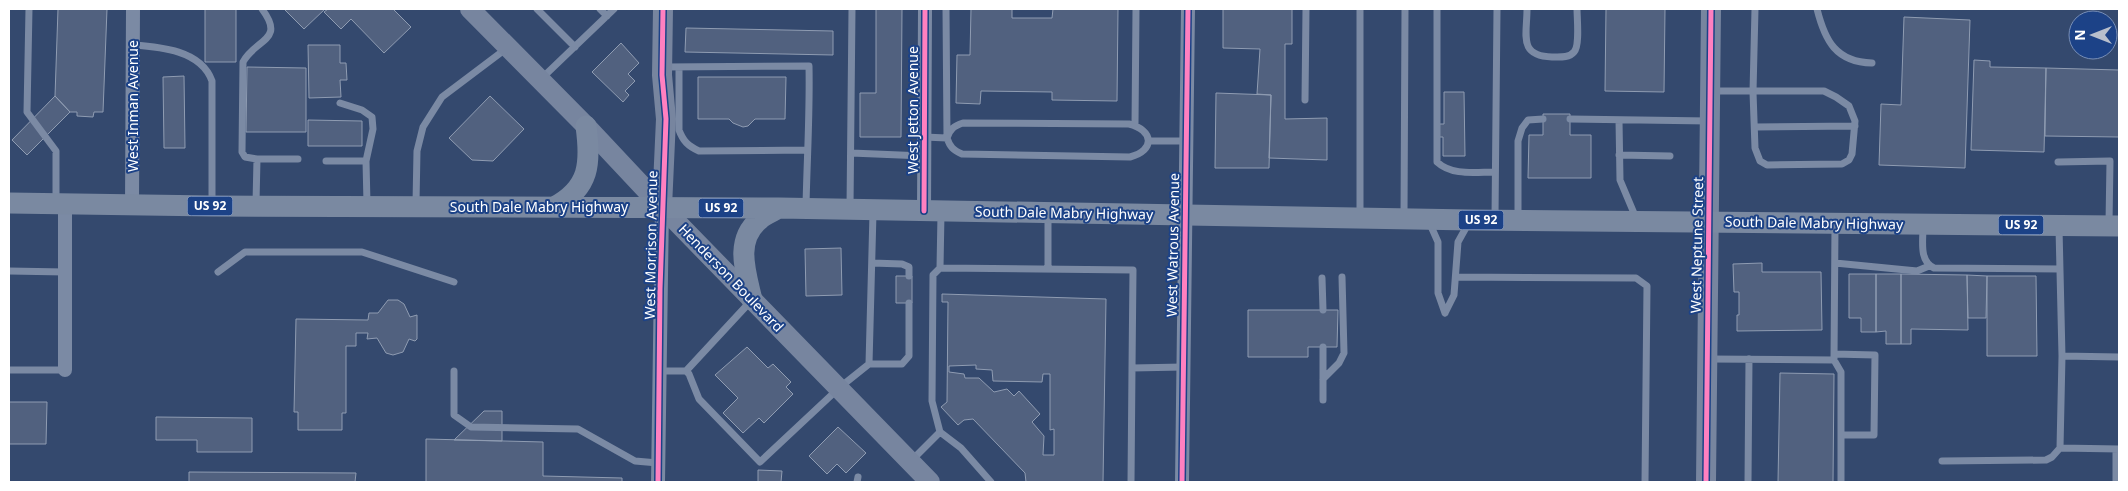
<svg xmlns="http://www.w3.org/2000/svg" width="2128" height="491" font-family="'Noto Sans',sans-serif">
	<rect width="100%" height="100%" fill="#34496e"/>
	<path fill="#51617f" stroke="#8f9cb2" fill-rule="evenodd" d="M58 9H107L103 112H94L93 117 77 116V112H70L55 96Z
		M205 9H236V62H205Z
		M284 9H325L304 29Z
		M328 9H393L411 27 384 53 351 19 341 29 324 12Z
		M876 9H902L901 137H860V93H876Z
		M971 9H1012V18H1052L1053 9H1118L1117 101 1052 100V92L981 91 980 104 956 103 957 55H970Z
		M1223 9H1292V44H1285V119L1327 118V160L1269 158 1271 95 1257 94 1260 49 1223 48Z
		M1606 9H1665L1664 92 1605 91Z
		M1904 17 1970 20 1965 168 1879 165 1881 104 1901 105Z
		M686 28 833 31V55L685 52Z
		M621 43 639 63 628 74 635 81 625 91 629 95 623 102 592 72Z
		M308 45H340V63H346L347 80H340L341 97 309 98Z
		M1974 60 1990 61V67L2046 68 2044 152 1971 150Z
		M247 67 306 68V132H246Z
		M2046 68 2119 70V137L2045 136Z
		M184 76 185 148H164L163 77Z
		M698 77H786L785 119H755L748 126 743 127 733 123 729 119H698Z
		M1444 92H1464L1465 156H1443V137H1439V124H1444Z
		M1216 93 1271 95 1269 168H1215Z
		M55 96 70 112 27 155 12 140Z
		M490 96 524 129 493 161 472 160 449 138Z
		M1543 114H1570V135H1591V178H1528L1529 135H1543Z
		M308 120 362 121V146H308Z
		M841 248 842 295 806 296 805 249Z
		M1762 263V272H1821L1822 330 1737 331V315H1739V292H1734L1733 264Z
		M1849 274H1876V332H1861V318H1849Z
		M1876 274H1901V344H1886V331L1876 332Z
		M1901 274 1967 275 1968 330 1911 329V344H1901Z
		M1967 275 1987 276 1986 318H1968Z
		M896 276H912V303H896Z
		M1987 276H2036L2037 356H1987Z
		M942 294 1106 299 1103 482H1026L1025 473 973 419 964 420 958 425 941 407 947 402 948 302H942ZM976 365V369L992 370 993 381 1042 382 1043 374H1050V430L1054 429V455H1043L1044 436 1032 422 1040 414 1019 391 1014 396 1007 389 994 392 979 378H965L964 374 949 372V366Z
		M388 300H398L404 304 410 317 417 315V339L415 341 409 339 403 352 393 355 386 353 377 338 367 339 368 333H356V346H346V413H342V430H298V412H294L296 319 368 320 369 313H378Z
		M1248 310H1338L1337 347H1308V357H1248Z
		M747 347 768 368 773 364 791 382 786 387 793 394 764 423 759 418 743 433 723 413 738 398 715 375Z
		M1780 373 1834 374 1833 482H1778Z
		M9 402H47L46 444H9Z
		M484 411H502V441L454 440Z
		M156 417 252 418V452H197V440H156Z
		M838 427 866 453 846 473 837 464 827 474 809 456Z
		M426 439 543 442V476L622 478V482H426Z
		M758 470 782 471 781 482H758Z
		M189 472 356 473 355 482H189Z"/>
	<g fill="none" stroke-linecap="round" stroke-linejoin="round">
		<path stroke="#7b8aa4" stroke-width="7" d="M29 9 27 112 56 151V200
			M537 9 575 47
			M600 9 607 16
			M946 9 947 138C950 147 953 150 962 154L1130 157C1156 150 1153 130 1129 124L963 123C954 126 950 129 947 138
			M1437 9V162C1452 176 1475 172 1495 172
			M1527 9C1527 35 1518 56 1552 57 1560 57 1569 58 1574 52 1580 46 1577 18 1577 9
			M1817 9C1825 41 1836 62 1872 63
			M133 45C160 47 201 50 212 81V203
			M665 67 809 66C810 113 807 159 806 206
			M679 67V130C683 141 688 146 699 151L807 150
			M542 78 614 9
			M1713 91H1824L1836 97 1849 106 1855 121 1852 154 1849 160 1842 164 1767 165 1760 161 1755 148 1753 92 1755 9
			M1305 100 1306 9
			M340 103 362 110 372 117 373 129 366 161
			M1570 119 1709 121
			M1619 120 1620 180 1636 218
			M1135 125 1136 9
			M1755 127 1855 126
			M924 137 947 138
			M1149 141H1185
			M851 153 924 156
			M1619 155 1670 156
			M257 159 245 157 242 152 243 62C255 39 286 41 262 9
			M326 161H366L367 204
			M2058 162 2110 161 2109 223
			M256 203 257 159H298
			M416 203 417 151 423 127 442 97 507 48
			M850 207 852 9
			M1048 214V269
			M1360 215V9
			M1404 216 1405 9
			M1495 217 1497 9
			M1518 217V141L1522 128 1528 120 1543 119
			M1430 224 1438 242V293L1445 313
			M1835 226 1834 360 1841 372V482
			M1923 227C1923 241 1919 261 1934 268L2060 269
			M872 263 902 264 909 267V276
			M1835 263 1917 271 1929 266
			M940 268 941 214
			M9 271 65 272
			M218 272 245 252H362L454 282
			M1456 277 1636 278 1647 286 1645 482
			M1322 278 1323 310
			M1445 313 1454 295 1458 242 1468 224
			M1323 347V400
			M1834 354 1875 355 1874 435H1842
			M2062 356 2119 357
			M1710 359 1834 360
			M869 364H902L909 356V303
			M9 370H65
			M454 371V415L471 427 578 429 635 461 658 463
			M659 371H686L689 374 699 399 760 462 839 388 869 364 873 213
			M686 371 750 302
			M1323 379 1339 363 1344 353 1342 277
			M2060 448 2119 449
			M2116 449V482
			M912 460 940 432
			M1942 461 2046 460 2052 457 2060 448 2062 356 2059 228
			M857 482 858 477
			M991 482 961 448 940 432 932 401 933 275 940 268 1133 270 1132 368 1183 367
			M1131 482 1132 368
			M1748 482 1749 359"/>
		<path stroke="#7b8aa4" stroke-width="14" d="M132 204 133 9
			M924 211 925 9
			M65 370V203
			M658 482 662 207
			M1182 482 1188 9"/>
		<path stroke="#77859f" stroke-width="20" d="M470 9 586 126 662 207 930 482
			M662 207 666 119 662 75 663 9
			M1706 482 1711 9"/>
		<path stroke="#7a89a1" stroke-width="21" d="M9 203 212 206 779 208 1471 220 2119 226
			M554 207C590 188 591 163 586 126
			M752 300C746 273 734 241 759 220 764 215 772 212 779 208"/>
		<defs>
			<path id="cycleway" d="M924 211 925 9
				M658 482 660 289 666 119 662 75 663 9
				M1182 482 1188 9
				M1706 482 1711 9"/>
		</defs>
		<use href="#cycleway" stroke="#1c4287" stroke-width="8"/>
		<use href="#cycleway" stroke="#ff80c0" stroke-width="5"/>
	</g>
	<g text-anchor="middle" stroke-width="4" stroke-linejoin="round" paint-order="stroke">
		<g fill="#1c4287" stroke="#bbc6db" stroke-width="1">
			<rect x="187.5" y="196.5" width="45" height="19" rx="4"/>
			<rect x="698.5" y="198.5" width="45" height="19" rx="4"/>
			<rect x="1458.5" y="210.5" width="45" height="19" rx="4"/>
			<rect x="1998.5" y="215.5" width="45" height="19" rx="4"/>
		</g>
		<g font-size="12" font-weight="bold" fill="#fff">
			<text x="210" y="210">US 92</text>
			<text x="721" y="212">US 92</text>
			<text x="1481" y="224">US 92</text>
			<text x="2021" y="229">US 92</text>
		</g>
		<g font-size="14" fill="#fff" stroke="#1c4287">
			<text transform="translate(133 106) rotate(-90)" y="5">West Inman Avenue</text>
			<text transform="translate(913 110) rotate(-90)" y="5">West Jetton Avenue</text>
			<text x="539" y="212">South Dale Mabry Highway</text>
			<text transform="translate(1064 213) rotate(1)" y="5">South Dale Mabry Highway</text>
			<text transform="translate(1814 223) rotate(1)" y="5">South Dale Mabry Highway</text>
			<text transform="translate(651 245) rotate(-89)" y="5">West Morrison Avenue</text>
			<text transform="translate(1173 245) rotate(-89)" y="5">West Watrous Avenue</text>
			<text transform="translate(1697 245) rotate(-89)" y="5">West Neptune Street</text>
			<text transform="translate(731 278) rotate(46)" y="5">Henderson Boulevard</text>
		</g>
	</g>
	<rect width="2128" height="491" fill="none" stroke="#ffffff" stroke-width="20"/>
	<g transform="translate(2093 35) rotate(270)"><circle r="24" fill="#1c4287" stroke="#778eb7"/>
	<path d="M0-4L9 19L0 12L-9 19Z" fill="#b8bfcc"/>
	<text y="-8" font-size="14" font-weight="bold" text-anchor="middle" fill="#ffffff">N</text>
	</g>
</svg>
